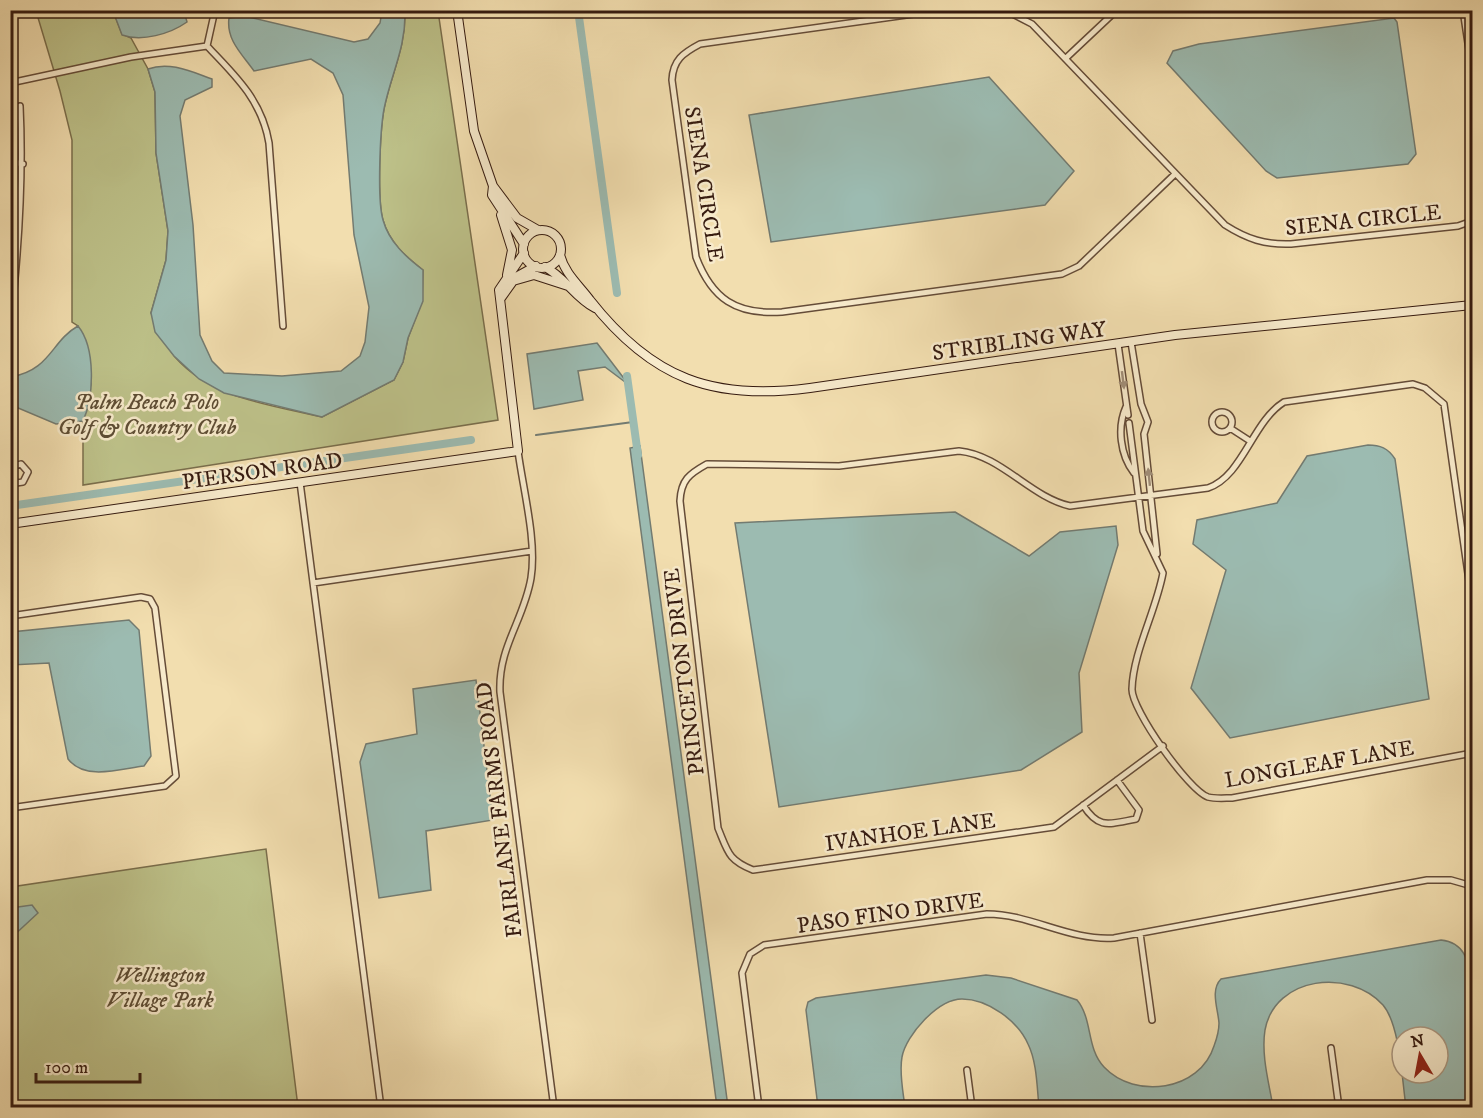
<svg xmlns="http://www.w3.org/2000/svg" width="1483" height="1118" font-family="'IM FELL DW Pica',serif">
	<rect width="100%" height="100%" fill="#f2deaf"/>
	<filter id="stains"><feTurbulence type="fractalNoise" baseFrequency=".00333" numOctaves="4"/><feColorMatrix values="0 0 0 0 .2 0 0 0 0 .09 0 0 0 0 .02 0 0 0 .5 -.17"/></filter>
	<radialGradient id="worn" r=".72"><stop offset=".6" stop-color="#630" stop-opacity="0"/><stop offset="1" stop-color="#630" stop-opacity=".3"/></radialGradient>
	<path fill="#bdc189" stroke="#7a6e4c" stroke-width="1.5" d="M36 11H113L122 34 131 38 148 69 155 92 156 153 168 231 166 260 151 313C158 327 165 345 175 357 212 399 271 405 322 417L394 380 403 362 408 338 422 301 423 270C406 257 389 242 383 220 377 200 380 131 384 109 391 74 406 48 405 11H438L498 420 83 485V421L91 384 78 326 72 322V140L60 91Z
		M266 849 298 1107 11 1108V887Z"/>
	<path fill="#9cbbb1" stroke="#737b71" stroke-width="1.5" fill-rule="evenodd" d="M113 11H184L187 22C170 34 142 42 122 35Z
		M382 11H405C406 48 391 74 384 109 380 131 377 200 383 220 389 242 406 257 423 270V301L408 338 403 362 394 380 322 417 224 393 199 379 174 356 155 332 151 313 166 260 168 231 156 153 155 92 148 69C170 61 192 72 212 79V87L185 100 180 116 193 225 200 335 212 361 224 373 282 376 341 371 360 356 365 342 369 307 354 235 343 95 333 73 311 59 254 71C242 54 226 40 229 18L245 16 354 42 368 39 380 23Z
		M1394 18 1397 22 1416 154 1408 164 1277 178 1266 171 1167 63 1173 51 1199 44Z
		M989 77 1074 171 1045 205 771 242 749 115Z
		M78 326C96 348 94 397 83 421L56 424 11 405V377C51 370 51 341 78 326Z
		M597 343 629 385 605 367 578 371 583 400 534 409 527 354Z
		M1368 445C1380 445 1388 448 1395 459L1429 699 1230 738 1191 688 1226 570 1193 544 1197 520 1277 503 1307 456Z
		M640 446 718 1031 728 1107H717L630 448Z
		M955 512 1029 556 1060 532 1116 526 1118 545 1079 673 1082 732 1021 770 779 807 735 523Z
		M129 620 139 630 151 756 144 766C120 769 85 781 68 759L49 663 11 665V632Z
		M476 680 493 820 426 831 431 890 379 898 360 762 366 744 417 734 413 689Z
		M32 905 38 913 11 938V908Z
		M1441 940C1451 941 1459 945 1464 954 1480 980 1473 1070 1472 1104L1446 1107H1406C1402 1080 1400 1025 1383 1005 1350 968 1275 976 1265 1030 1261 1055 1269 1083 1273 1107H1225L1202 1103 1150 1108 1039 1107C1037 1088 1037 1062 1028 1044 1018 1021 988 999 962 999 938 999 906 1035 902 1057 899 1073 903 1091 905 1107H818L806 1010 808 1002 816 998 986 975 1011 978 1077 1000C1093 1019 1086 1048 1104 1067 1135 1100 1200 1091 1214 1046 1217 1038 1219 1031 1219 1023 1218 1009 1210 990 1221 979ZM1402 1037H1438V1073H1402Z"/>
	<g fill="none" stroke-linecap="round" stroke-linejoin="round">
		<path stroke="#737b71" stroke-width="2" d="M536 435 633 422"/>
		<path stroke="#9cbbb1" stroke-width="8" d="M578 10 617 293
			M627 376 638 455
			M10 506 471 440"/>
		<defs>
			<path id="street" d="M942 10 700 44C683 53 673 60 672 80L696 257C712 299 736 315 782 312L1062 274 1079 266 1175 174
				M1005 10 1032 24 1225 225C1247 239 1265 245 1291 244L1458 226 1472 221
				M1463 10 1472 70
				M207 46 215 10
				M1066 58 1117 10
				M10 83 131 57 207 46C236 76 262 101 269 143L283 326
				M10 162 23 164
				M10 296 14 289C20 227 23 168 20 106
				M1131 342 1141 404 1148 422 1144 434 1157 554
				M1118 344 1128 415
				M1126 407C1117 427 1120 455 1134 473
				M1212 422a10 10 0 1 1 20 0a10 10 0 1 1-20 0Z
				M1129 423 1143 531 1163 573C1156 611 1133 652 1132 689 1131 709 1189 791 1208 797 1215 799 1225 798 1232 798L1467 754 1472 750
				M1230 428 1250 441
				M518 451C523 489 537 541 531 578 524 620 498 647 500 692L554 1108
				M10 467 21 464 28 472 23 482 16 483 10 479
				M300 482 381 1108
				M313 583 532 551
				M10 616 141 597 150 599 155 608 176 776 165 786 10 808
				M1163 746 1054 827 753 870C728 860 728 852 718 828L680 501C681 480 689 474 707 464L839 466 959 451C1001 455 1030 497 1070 506L1208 488C1243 476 1252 422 1284 402L1413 384 1425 388 1444 404 1472 602
				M1083 805C1099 830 1109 824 1136 819L1139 810 1117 780
				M1140 933 1152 1020
				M1331 1048 1339 1108
				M967 1070 972 1108
				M759 1108 742 973 750 954 764 945 987 914C1031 914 1069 941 1114 938L1427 880H1451L1472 886"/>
			<path id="secondary" d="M457 10 474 131 493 186 492 195 524 244
				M493 186 517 218 538 230
				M501 215 512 250 507 275
				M523 249a19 19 0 1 1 38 0a19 19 0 1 1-38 0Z
				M560 255C565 274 579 285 590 300 652 379 713 401 810 388L1175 335 1472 305
				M545 267C565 277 575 298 595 308
				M513 281 534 275 568 286
				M501 298 516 277 536 266
				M10 524 518 451 499 290 524 253"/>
		</defs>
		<use href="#street" stroke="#654c38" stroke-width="8"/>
		<use href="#secondary" stroke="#361b10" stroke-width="10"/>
		<use href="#street" stroke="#f7eacb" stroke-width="5"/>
		<use href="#secondary" stroke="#f7eacb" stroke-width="8"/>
	</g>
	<defs><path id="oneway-solid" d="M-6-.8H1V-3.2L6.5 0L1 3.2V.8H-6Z" transform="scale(1.5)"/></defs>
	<g fill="#a08d77">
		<use href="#oneway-solid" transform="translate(1123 380) rotate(83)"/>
		<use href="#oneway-solid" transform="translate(1149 477) rotate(-96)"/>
	</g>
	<g text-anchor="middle" stroke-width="5" stroke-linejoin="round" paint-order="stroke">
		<g font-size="22" fill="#361b10" stroke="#f7eacb">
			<text transform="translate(705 184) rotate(81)" y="8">SIENA CIRCLE</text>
			<text transform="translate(1363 219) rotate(-6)" y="8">SIENA CIRCLE</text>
			<text transform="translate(1019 340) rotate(-8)" y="8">STRIBLING WAY</text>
			<text transform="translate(262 470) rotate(-8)" y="8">PIERSON ROAD</text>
			<text transform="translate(683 672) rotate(-97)" y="8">PRINCETON DRIVE</text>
			<text transform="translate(1319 763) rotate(-10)" y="8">LONGLEAF LANE</text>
			<text transform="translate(498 810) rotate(-97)" y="8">FAIRLANE FARMS ROAD</text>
			<text transform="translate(910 831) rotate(-8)" y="8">IVANHOE LANE</text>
			<text transform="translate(890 912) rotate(-8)" y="8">PASO FINO DRIVE</text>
		</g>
		<g font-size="22" font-style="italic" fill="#5e4d34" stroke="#f7eacb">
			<text x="147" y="409">Palm Beach Polo<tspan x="147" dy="25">Golf &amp; Country Club</tspan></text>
			<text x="160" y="982">Wellington<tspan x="160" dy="25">Village Park</tspan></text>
		</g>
	</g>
	<rect width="1483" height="1118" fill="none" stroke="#f2deaf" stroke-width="36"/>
	<rect x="12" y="12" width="1459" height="1094" fill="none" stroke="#361b10" stroke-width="3"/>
	<rect x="18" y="18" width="1447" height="1082" fill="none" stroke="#361b10" stroke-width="1.5"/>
	<g transform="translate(1420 1055) rotate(350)"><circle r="28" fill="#f7eacb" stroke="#aa9780" stroke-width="1.5"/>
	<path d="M0-4.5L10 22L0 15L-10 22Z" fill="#8f2418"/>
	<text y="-9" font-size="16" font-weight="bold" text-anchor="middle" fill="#361b10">N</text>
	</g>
	<path d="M36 1073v9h104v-9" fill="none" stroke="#361b10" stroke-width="3"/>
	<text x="45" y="1073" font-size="18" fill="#361b10" stroke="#f7eacb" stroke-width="4.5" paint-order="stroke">100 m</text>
	<rect width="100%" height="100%" filter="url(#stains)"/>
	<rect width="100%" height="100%" fill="url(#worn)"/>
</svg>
